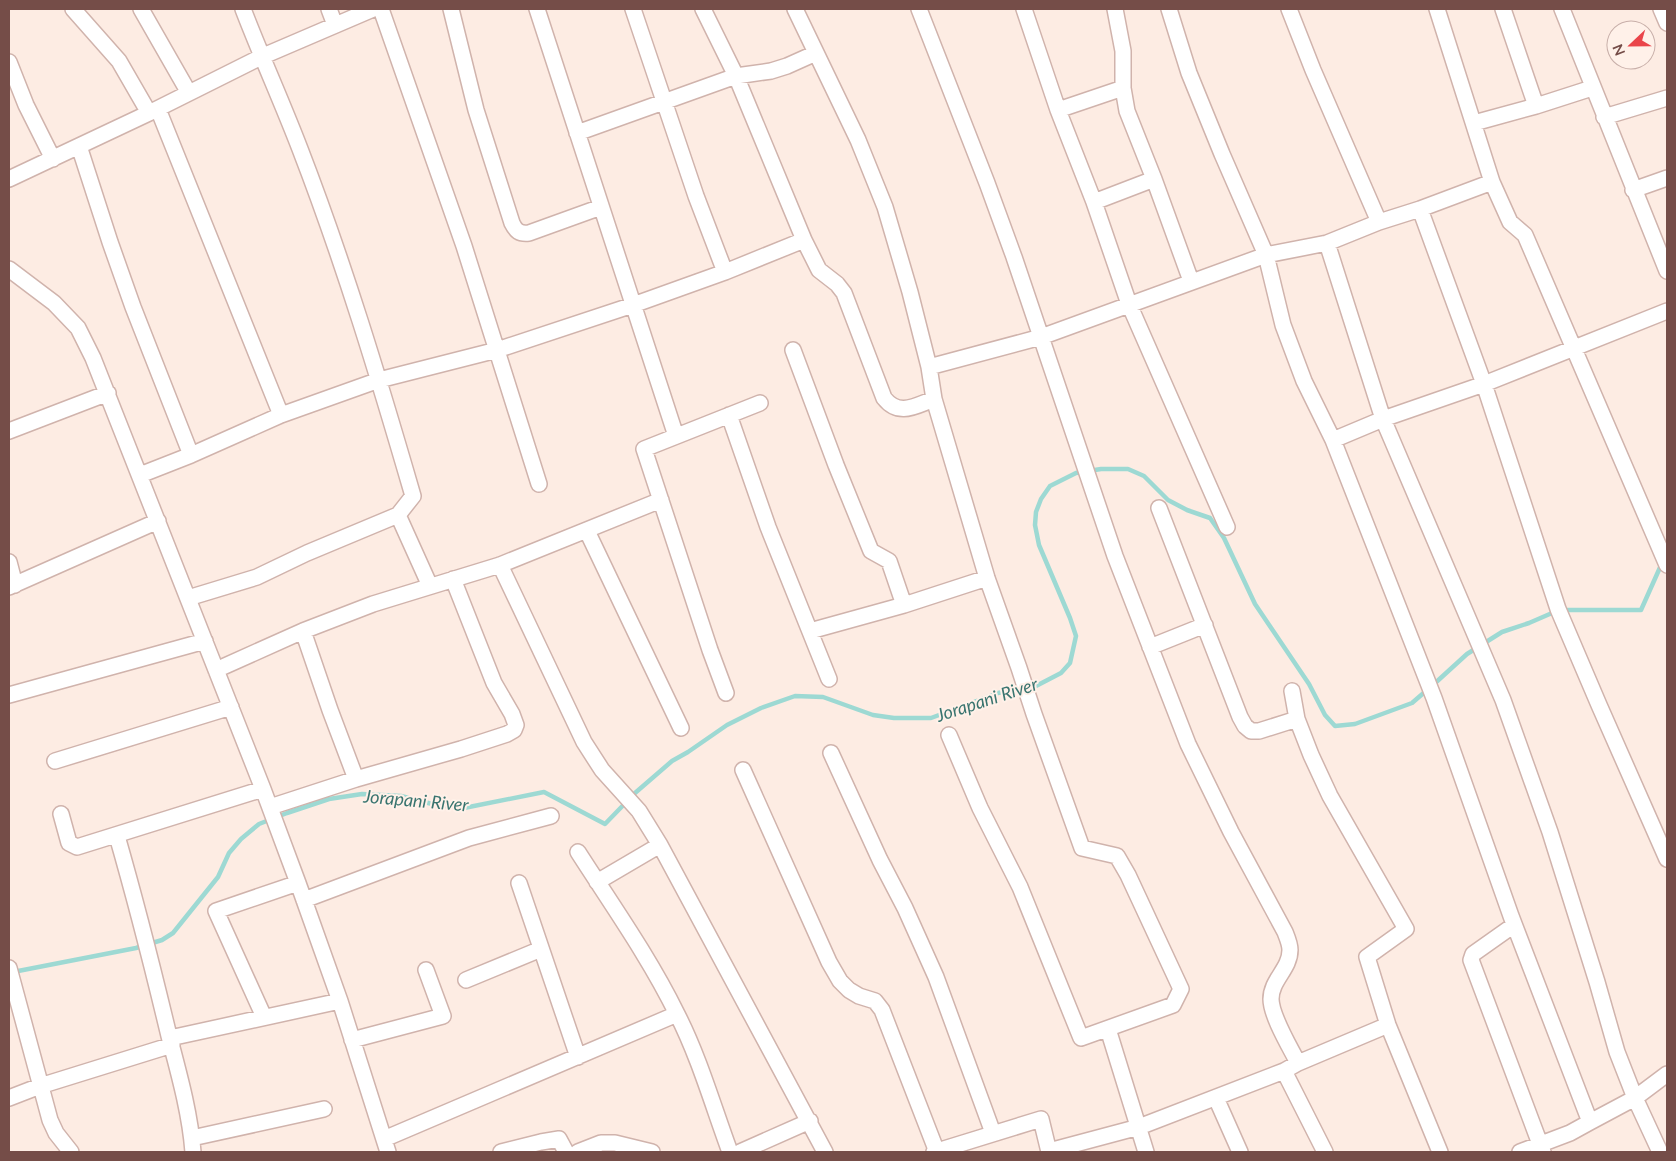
<svg xmlns="http://www.w3.org/2000/svg" width="1676" height="1161" font-family="Lato,sans-serif">
	<rect width="100%" height="100%" fill="#fdece3"/>
	<g fill="none" stroke-linecap="round" stroke-linejoin="round">
		<path stroke="#9dd9d3" stroke-width="4.5" d="M1433 685 1467 654 1502 632 1529 623 1559 610H1641L1662 563
			M13 972 136 948 162 940 173 933 218 877 229 853 241 839 259 824 287 813 329 799 362 794 401 796 436 805 464 808 544 792 605 824 635 793 672 761 688 752 727 725 761 708 795 696 823 697 873 715 894 718H931L998 693 1036 686 1061 673 1070 663 1076 636 1070 618 1039 545 1035 525 1036 512 1041 499 1050 486 1076 473 1101 469H1128L1144 476 1168 500 1187 510 1210 518 1224 538 1255 604 1309 684 1325 715 1335 726 1355 724 1412 703 1427 690"/>
		<defs>
			<path id="street" d="M73 9 119 61 149 113
				M141 9 189 93
				M243 9C261 56 282 102 300 149 344 263 379 379 413 496L398 515 430 586
				M329 9 335 25
				M381 9 464 246 539 484
				M451 9 476 110 512 223C516 231 519 234 529 233L601 207
				M537 9 676 436
				M633 9 696 196 725 272
				M703 9 736 76 804 240 819 270 837 284 844 293 884 398C899 417 915 406 934 399
				M795 9 858 140 885 207 910 292 929 367 934 399 987 578 1019 668 1034 714 1082 848 1117 856 1128 875 1181 989 1173 1005 1081 1038 1020 887 980 808 949 735
				M919 9 987 183 1014 257 1115 556 1188 744 1231 832 1285 932C1287 937 1290 944 1290 950 1290 969 1271 980 1271 999 1271 1016 1290 1047 1298 1063
				M1024 9 1058 110 1094 202 1129 304 1227 527
				M1169 9 1189 73 1222 154 1266 255 1283 325 1304 381 1333 440 1434 698 1511 916 1590 1122
				M1289 9 1313 70 1379 222
				M1437 9 1492 182 1510 222 1525 235 1667 565
				M1503 9 1536 106
				M1562 9 1667 271
				M1661 9 1667 23
				M9 62 26 105 53 159
				M1058 110 1123 88
				M1604 117 1667 98
				M1474 123 1536 106 1592 88
				M577 133 736 76 771 71 787 66 816 53
				M79 146 110 242 133 307 191 455
				M9 179 149 113 261 57 373 9
				M1154 179 1191 281
				M1633 190 1667 178
				M1094 202 1154 179 1127 111 1123 88V51L1115 9
				M1420 209 1484 384 1558 609 1599 705 1667 859
				M1327 243 1383 419 1503 700 1550 832 1597 982 1617 1052 1635 1098 1660 1152
				M9 269 54 303 78 328 93 358 263 789 298 883 340 1001 388 1152
				M793 350 836 465 871 551 889 561 904 605
				M929 367 1041 337 1266 255 1327 243 1379 222 1420 209 1492 182
				M281 415 379 380 497 350 633 305 725 272 804 240
				M729 415 768 527 829 679
				M9 431 108 393
				M1333 440 1383 419 1484 384 1667 311
				M140 475 191 455 281 415 158 109
				M1159 508 1240 717 1245 726 1251 731H1259L1297 719 1311 755 1330 796 1406 929 1367 957 1388 1025 1440 1152
				M587 531 681 728
				M9 562 15 585
				M500 565 584 742 602 770 639 811 660 845 825 1152
				M9 587 158 521
				M188 598 257 577 307 553 398 515
				M810 631 904 605 987 578
				M1150 647 1205 625
				M216 670 303 631 373 604 500 565 661 500
				M1292 691 1297 719
				M726 693 710 650 644 449 760 403
				M9 695 205 641
				M831 753 880 860 905 908 936 977 993 1133
				M55 761 231 707
				M743 770 829 962 840 981 849 990 859 996 875 1001 882 1010 937 1152
				M356 779 461 749 507 734 514 730 516 725 512 714 494 683 453 579
				M270 807 356 779 330 710 303 631
				M61 814 69 843 77 847 263 789
				M117 836C136 902 153 969 169 1036 179 1074 190 1113 193 1152
				M578 852C612 905 649 957 677 1014 699 1057 713 1106 730 1152
				M597 882 660 845
				M519 883 578 1057
				M304 900 469 838 551 816
				M1514 925 1473 954 1471 960 1543 1152
				M9 968 50 1120 56 1133 71 1152
				M466 980 541 949
				M264 1017 216 911 298 883
				M1108 1029 1146 1152
				M170 1038 340 1001
				M352 1040 443 1016 426 970
				M1284 1071 1325 1152
				M9 1098 40 1086 172 1045
				M1216 1098 1240 1152
				M192 1138 324 1109
				M384 1139 677 1014
				M1049 1151 1139 1127 1284 1071 1298 1063 1388 1025
				M501 1152 541 1142 559 1139 566 1152
				M578 1152 601 1143H615L652 1152
				M740 1152 810 1121
				M934 1152 1041 1119 1049 1152
				M1520 1152 1570 1133 1590 1122 1635 1098 1667 1074"/>
		</defs>
		<use href="#street" stroke="#d0b3ac" stroke-width="18"/>
		<use href="#street" stroke="#fff" stroke-width="15"/>
	</g>
	<g text-anchor="middle" stroke-width="4" stroke-linejoin="round" paint-order="stroke">
		<g font-size="18" font-style="italic" fill="#39746f" stroke="#fff1e9">
			<text transform="translate(987 700) rotate(-18)" y="6">Jorapani River</text>
			<text transform="translate(416 801) rotate(5)" y="6">Jorapani River</text>
		</g>
	</g>
	<rect width="1676" height="1161" fill="none" stroke="#754d48" stroke-width="20"/>
	<g transform="translate(1631 45) rotate(248)"><circle r="24" fill="#fff1e9" stroke="#c8afa9"/>
	<path d="M0-4L9 19L0 12L-9 19Z" fill="#ea454a"/>
	<text y="-8" font-size="14" font-weight="bold" text-anchor="middle" fill="#754d48">N</text>
	</g>
</svg>
